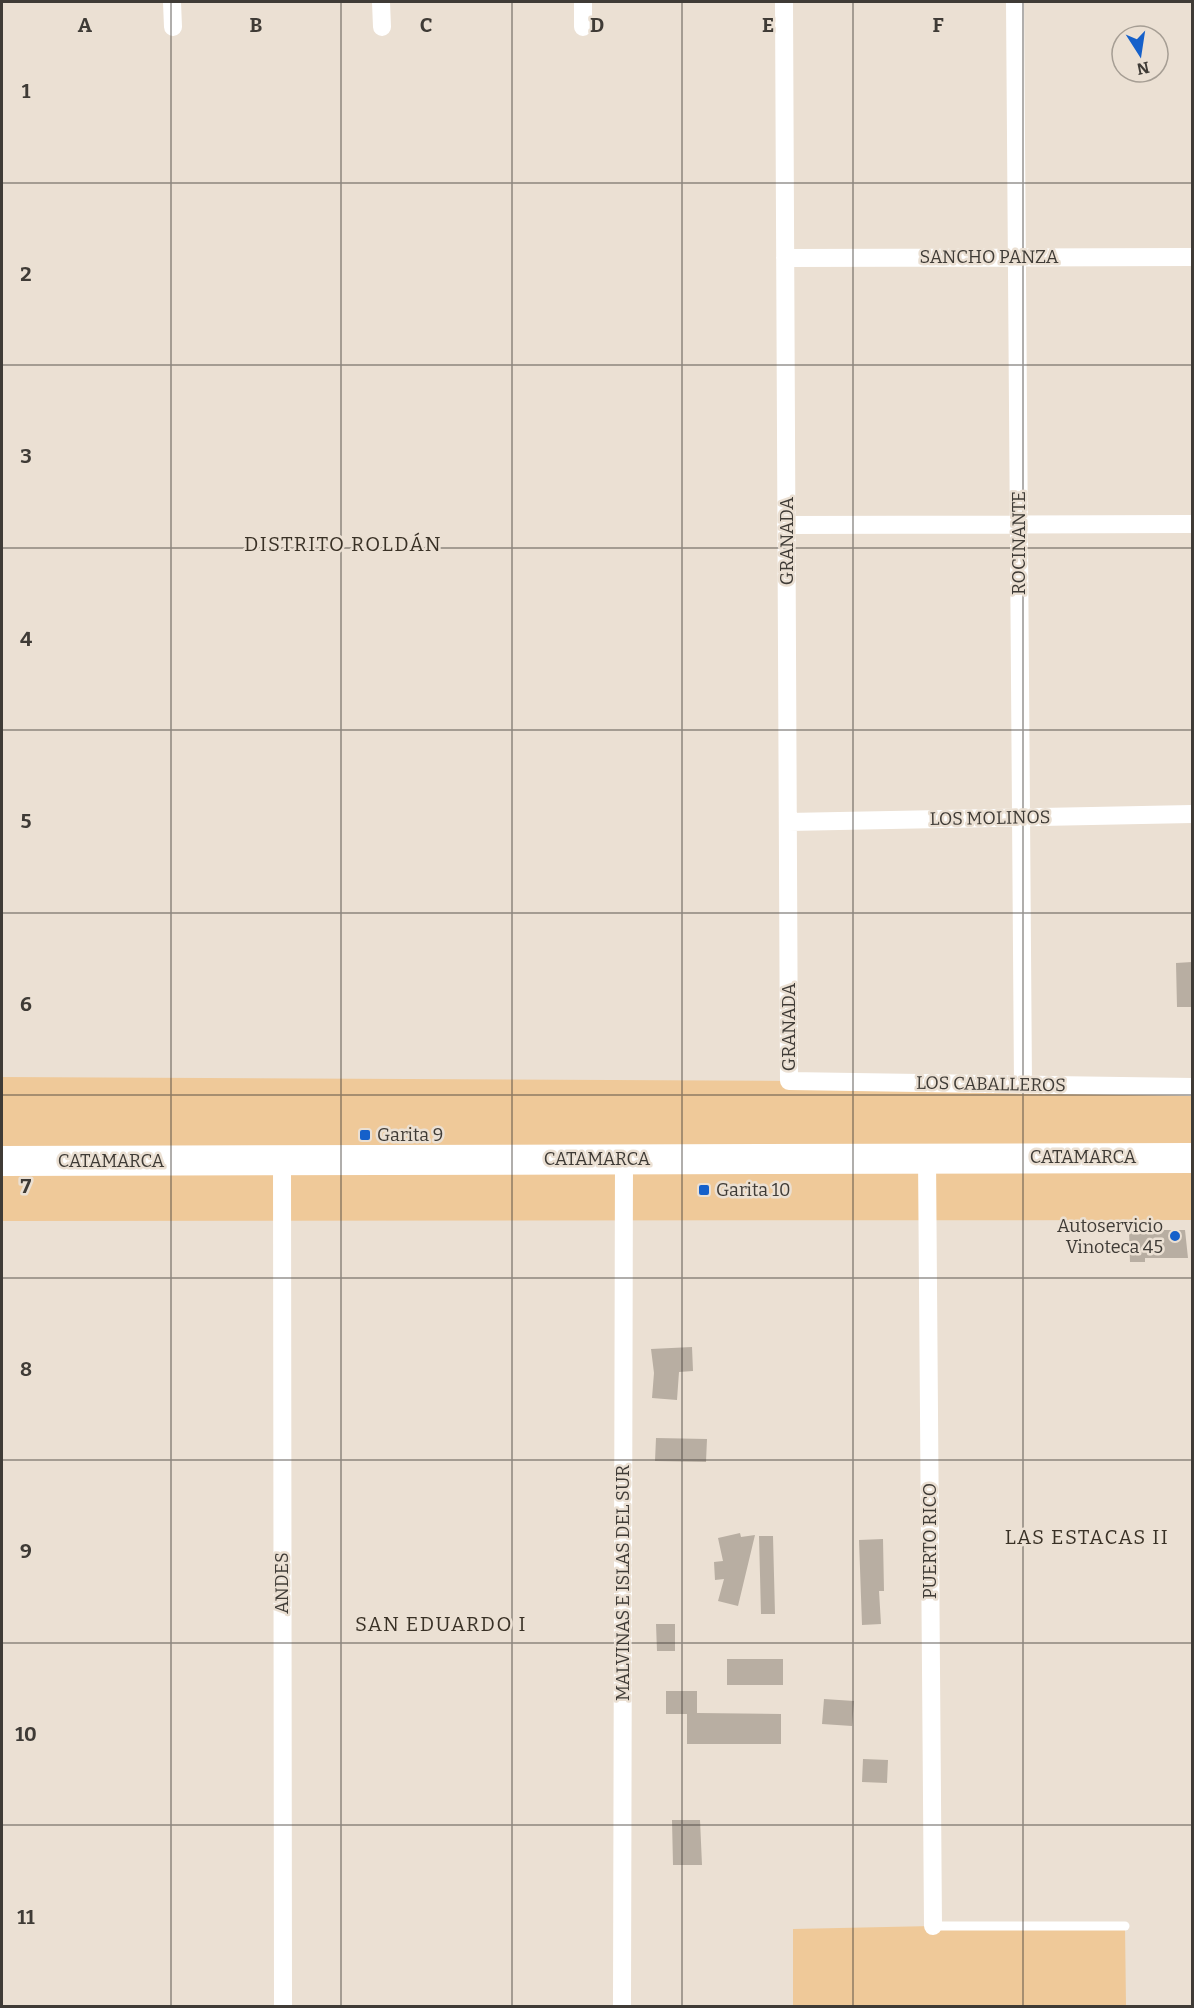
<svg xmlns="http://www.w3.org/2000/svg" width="1194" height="2008" font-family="Bitter,serif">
	<rect width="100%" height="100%" fill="#ebe0d3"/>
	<path fill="#efc999" d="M2 1077 789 1081 1192 1087V1220L2 1221Z
		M933 1926H1125L1126 2006H793V1929Z"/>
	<path fill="#b8aea2" d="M1192 962V1007H1177L1176 963Z
		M1129 1230H1185L1188 1258H1145V1262H1130Z
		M692 1347 693 1371 679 1372 677 1400 652 1398 654 1373 651 1349Z
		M656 1438 707 1439 706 1462 655 1461Z
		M740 1533 741 1537 755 1535 738 1606 718 1601 724 1579 715 1580 714 1562 723 1561 718 1538Z
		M759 1536H773L775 1614H761Z
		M883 1539 884 1591H879L881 1624 862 1625 859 1540Z
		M656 1624H675V1651H657Z
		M727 1659H783V1685H727Z
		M666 1691H697V1713L781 1714V1744H687V1714H666Z
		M824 1699 854 1701 852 1726 822 1724Z
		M863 1759 888 1760 887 1783 862 1782Z
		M672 1820H700L702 1865H673Z"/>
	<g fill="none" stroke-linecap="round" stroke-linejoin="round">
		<path stroke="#fff" stroke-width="9" d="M933 1926H1125"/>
		<path stroke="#fff" stroke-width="18" d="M172 2 173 27
			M381 2 382 27
			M583 2V27
			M784 2 789 1081 1192 1087
			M1015 2 1023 1085
			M785 258 1192 257
			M786 525 1192 524
			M788 822 1192 814
			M927 1157 933 1926
			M282 1160 283 2006
			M622 2006 624 1159"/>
		<path stroke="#fff" stroke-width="30" d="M2 1161 1192 1158"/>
	</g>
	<path fill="none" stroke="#3f3b36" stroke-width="1.5" stroke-opacity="0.55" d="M171 2V2006M341 2V2006M512 2V2006M682 2V2006M853 2V2006M1023 2V2006M2 183H1192M2 365H1192M2 548H1192M2 730H1192M2 913H1192M2 1095H1192M2 1278H1192M2 1460H1192M2 1643H1192M2 1825H1192"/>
	<g fill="#1560ca" stroke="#ebe0d3" stroke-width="2">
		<rect x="359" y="1129" width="12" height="12" rx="3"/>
		<rect x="698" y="1184" width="12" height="12" rx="3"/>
		<circle cx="1175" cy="1236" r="6"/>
	</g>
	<g text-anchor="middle" stroke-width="5" stroke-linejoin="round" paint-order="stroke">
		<g font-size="18" fill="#3f3b36" stroke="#ebe0d3">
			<text x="989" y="263">SANCHO PANZA</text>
			<text transform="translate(787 541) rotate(-90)" y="6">GRANADA</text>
			<text transform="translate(1019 543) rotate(-90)" y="6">ROCINANTE</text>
			<text transform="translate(990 818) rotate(-1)" y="6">LOS MOLINOS</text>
			<text transform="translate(789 1027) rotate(-90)" y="6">GRANADA</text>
			<text transform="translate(991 1084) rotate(1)" y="6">LOS CABALLEROS</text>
			<text x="1083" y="1163">CATAMARCA</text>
			<text x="597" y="1165">CATAMARCA</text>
			<text x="111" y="1167">CATAMARCA</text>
			<text transform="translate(930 1541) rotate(-90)" y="6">PUERTO RICO</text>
			<text transform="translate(282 1583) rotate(-90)" y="6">ANDES</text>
			<text transform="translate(623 1583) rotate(-90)" y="6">MALVINAS E ISLAS DEL SUR</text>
		</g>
		<g font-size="18" fill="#3f3b36" stroke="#ebe0d3" text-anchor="start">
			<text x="377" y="1141">Garita 9</text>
			<text x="716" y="1196">Garita 10</text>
			<text x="1163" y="1232" text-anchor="end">Autoservicio<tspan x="1163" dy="21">Vinoteca 45</tspan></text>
		</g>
		<g font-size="20" letter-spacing="1.5" fill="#393126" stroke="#ebe0d3">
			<text x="343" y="551">DISTRITO ROLDÁN</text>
			<text x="1087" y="1544">LAS ESTACAS II</text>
			<text x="441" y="1631">SAN EDUARDO I</text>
		</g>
	</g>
	<g font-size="20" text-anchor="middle" font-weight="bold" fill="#3f3b36" stroke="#ebe0d3" stroke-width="5" stroke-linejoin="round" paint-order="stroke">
		<text x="85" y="32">A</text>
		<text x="256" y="32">B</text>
		<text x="426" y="32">C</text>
		<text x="597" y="32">D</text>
		<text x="768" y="32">E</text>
		<text x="938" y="32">F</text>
		<text x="26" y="98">1</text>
		<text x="26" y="281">2</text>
		<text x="26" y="463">3</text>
		<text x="26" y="646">4</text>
		<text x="26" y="828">5</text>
		<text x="26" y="1011">6</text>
		<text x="26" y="1193">7</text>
		<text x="26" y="1376">8</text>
		<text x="26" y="1558">9</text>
		<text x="26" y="1741">10</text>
		<text x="26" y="1924">11</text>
	</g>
	<rect width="1194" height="2008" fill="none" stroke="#3f3b36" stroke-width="6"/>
	<g transform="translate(1140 54) rotate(168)"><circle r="28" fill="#ebe0d3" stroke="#a69e94" stroke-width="1.5"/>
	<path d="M0-4.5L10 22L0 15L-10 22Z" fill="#1560ca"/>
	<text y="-9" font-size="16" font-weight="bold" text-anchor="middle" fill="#3f3b36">N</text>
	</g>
</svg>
